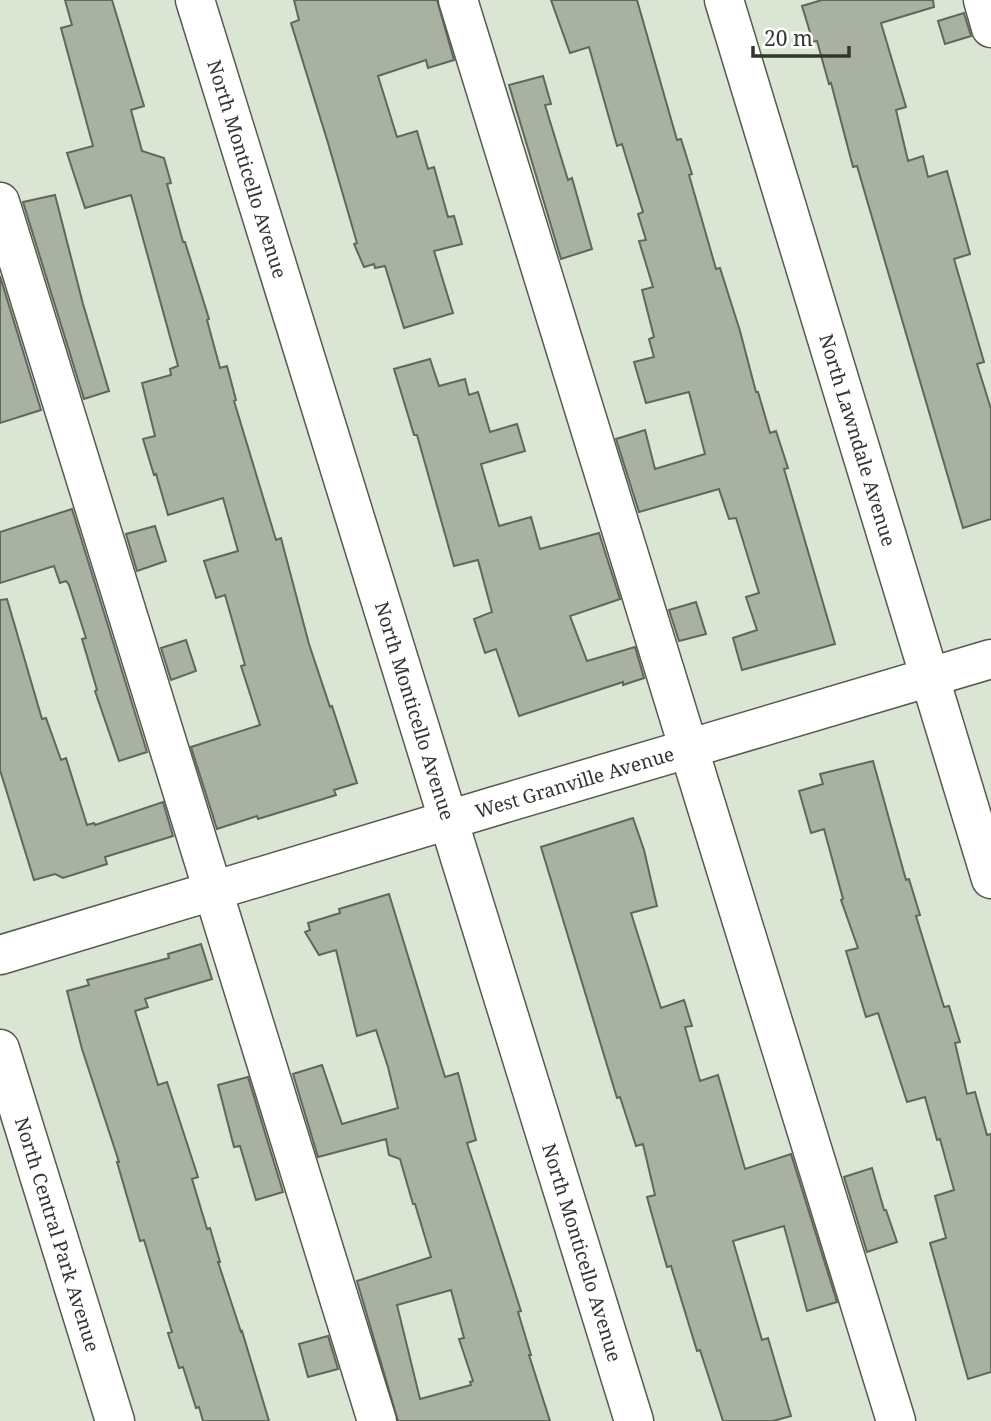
<svg xmlns="http://www.w3.org/2000/svg" width="991" height="1421" font-family="'Noto Serif',serif">
	<rect width="100%" height="100%" fill="#dbe5d4"/>
	<path fill="#a9b2a2" stroke="#60685a" stroke-width="2" fill-rule="evenodd" d="M65 0H112L144 106 131 110 142 151 164 158 171 183 167 184 183 242H185L209 319 207 320 220 368 227 366 236 400 234 401 276 540 281 538 309 644 330 707 332 706 357 783 334 790 336 795 258 819 257 816 217 829 191 747 260 725 241 666 245 665 225 595 216 598 204 561 238 551 223 498 168 515 156 474 154 475 143 439 155 436 142 383 171 375 170 369 178 366 131 195 85 208 67 153 93 146 61 28 72 25Z
		M294 0H437L454 60 428 68 426 60 378 76 397 137 417 131 428 169 434 167 448 217 454 216 462 244 434 251 453 313 404 328 385 266 375 268 374 264 364 267 354 244 357 243 328 143 291 23 299 20Z
		M551 0H637L677 140 681 139 692 174 689 175 716 269 720 268 740 331 756 392H758L770 433 776 431 788 468 784 469 835 644 742 670 733 638 757 630 746 597 759 593 736 518 729 519 719 489 639 512 616 439 645 430 655 469 705 454 689 392 646 403 634 362 654 357 649 339 654 337 642 290 653 287 639 241 646 240 638 214 643 212 622 144 617 146 589 47 570 53Z
		M822 0H933L934 7 881 23 906 107 896 110 908 161 923 156 928 177 947 171 970 254 954 259 984 362 977 364 991 409V519L963 528 857 166 853 167 831 83 829 84 817 41 813 42 802 6Z
		M964 13 971 36 945 44 938 21Z
		M543 76 551 104 545 105 568 180 572 178 592 249 561 259 509 85Z
		M55 195 83 304 109 391 84 399 23 202Z
		M0 276 41 410 0 423Z
		M430 359 439 386 465 379 469 395 478 392 490 432 517 424 525 451 481 464 499 526 531 517 540 549 599 533 620 599 570 616 587 661 635 647 644 678 623 685V682L519 716 496 649 485 653 474 619 492 612 478 560 454 566 417 435H414L394 369Z
		M72 509 147 752 119 761 95 691 97 690 82 639 86 638 69 585 66 581 60 583 54 566 0 583V532Z
		M155 526 166 561 137 571 126 534Z
		M7 599 42 719 46 718 61 760 66 758 87 825 94 823 95 825 163 802 173 836 105 857 107 864 63 878 55 874 34 880 0 770V600Z
		M696 602 706 634 679 641 669 610Z
		M186 640 196 671 171 680 161 648Z
		M873 761 906 880 909 879 920 915 916 916 944 1007 949 1006 960 1042 955 1043 967 1094 975 1092 987 1135 991 1134V1372L968 1379 930 1243 946 1238 935 1196 954 1190 940 1139 937 1140 925 1097 907 1102 878 1013 866 1017 846 951 858 948 841 900 843 899 824 829 811 833 799 791 823 784 820 774Z
		M633 818 644 850 657 906 631 913 661 1008 684 1000 692 1026 685 1027 700 1081 718 1075 745 1169 791 1154 837 1302 807 1311 784 1226 733 1241 762 1340 768 1338 791 1416 773 1421H723L700 1350 697 1351 671 1266 667 1267 654 1222 647 1197 655 1195 643 1144 636 1146 620 1097 617 1098 541 847Z
		M389 894 445 1077 458 1073 476 1140 467 1143 521 1311 518 1312 531 1355H529L550 1421H398L357 1281 431 1257 415 1204H413L400 1159 389 1155 386 1139 318 1157 293 1074 322 1065 342 1124 398 1108 388 1067 376 1030 357 1036 336 950 319 955 305 932 310 930 308 923 340 913 339 909ZM451 1290 464 1338 459 1339 473 1381 470 1382 471 1385 420 1399 397 1305Z
		M201 944 212 979 145 999 148 1007 135 1011 158 1085 167 1082 198 1177 192 1179 207 1229 210 1228 220 1262H218L241 1332 242 1331 269 1421H203L199 1407 196 1408 183 1367 179 1368 168 1333 172 1332 144 1240 140 1241 117 1162H119L82 1049 67 991 89 985 87 980 169 958 168 954Z
		M248 1077 283 1192 256 1200 240 1146 234 1147 218 1085Z
		M872 1168 884 1210H886L897 1242 867 1252 844 1177Z
		M328 1336 338 1369 308 1377 299 1344Z"/>
	<g fill="none" stroke-linecap="round" stroke-linejoin="round">
		<defs>
			<g id="minor">
				<path id="s1" d="M195 0 634 1421"/>
				<path d="M458 0 896 1421"/>
				<path id="s2" d="M724 0 991 879"/>
				<path d="M983 0 991 28"/>
				<path d="M0 202 377 1421"/>
				<path id="s3" d="M0 955 495 806 991 659"/>
				<path id="s4" d="M0 1049 115 1421"/>
			</g>
		</defs>
		<use href="#minor" stroke="#555c4e" stroke-width="41"/>
		<use href="#minor" stroke="#fff" stroke-width="38"/>
	</g>
	<g text-anchor="middle" stroke-width="7" stroke-linejoin="round" paint-order="stroke">
		<g font-size="19" fill="#32362f" stroke="#fff">
			<text dy="7" stroke="none"><textPath href="#s1" startOffset="177">North Monticello Avenue</textPath></text>
			<text dy="7" stroke="none"><textPath href="#s2" startOffset="460">North Lawndale Avenue</textPath></text>
			<text dy="7" stroke="none"><textPath href="#s1" startOffset="744">North Monticello Avenue</textPath></text>
			<text dy="7" stroke="none"><textPath href="#s3" startOffset="600">West Granville Avenue</textPath></text>
			<text dy="7" stroke="none"><textPath href="#s4" startOffset="194">North Central Park Avenue</textPath></text>
			<text dy="7" stroke="none"><textPath href="#s1" startOffset="1311">North Monticello Avenue</textPath></text>
		</g>
	</g>
	<path d="M753 46v10h96v-10" fill="none" stroke="#32362f" stroke-width="3.5"/>
	<text x="764" y="46" font-size="21" fill="#32362f" stroke="#ffffff" stroke-width="5" paint-order="stroke">20 m</text>
</svg>
